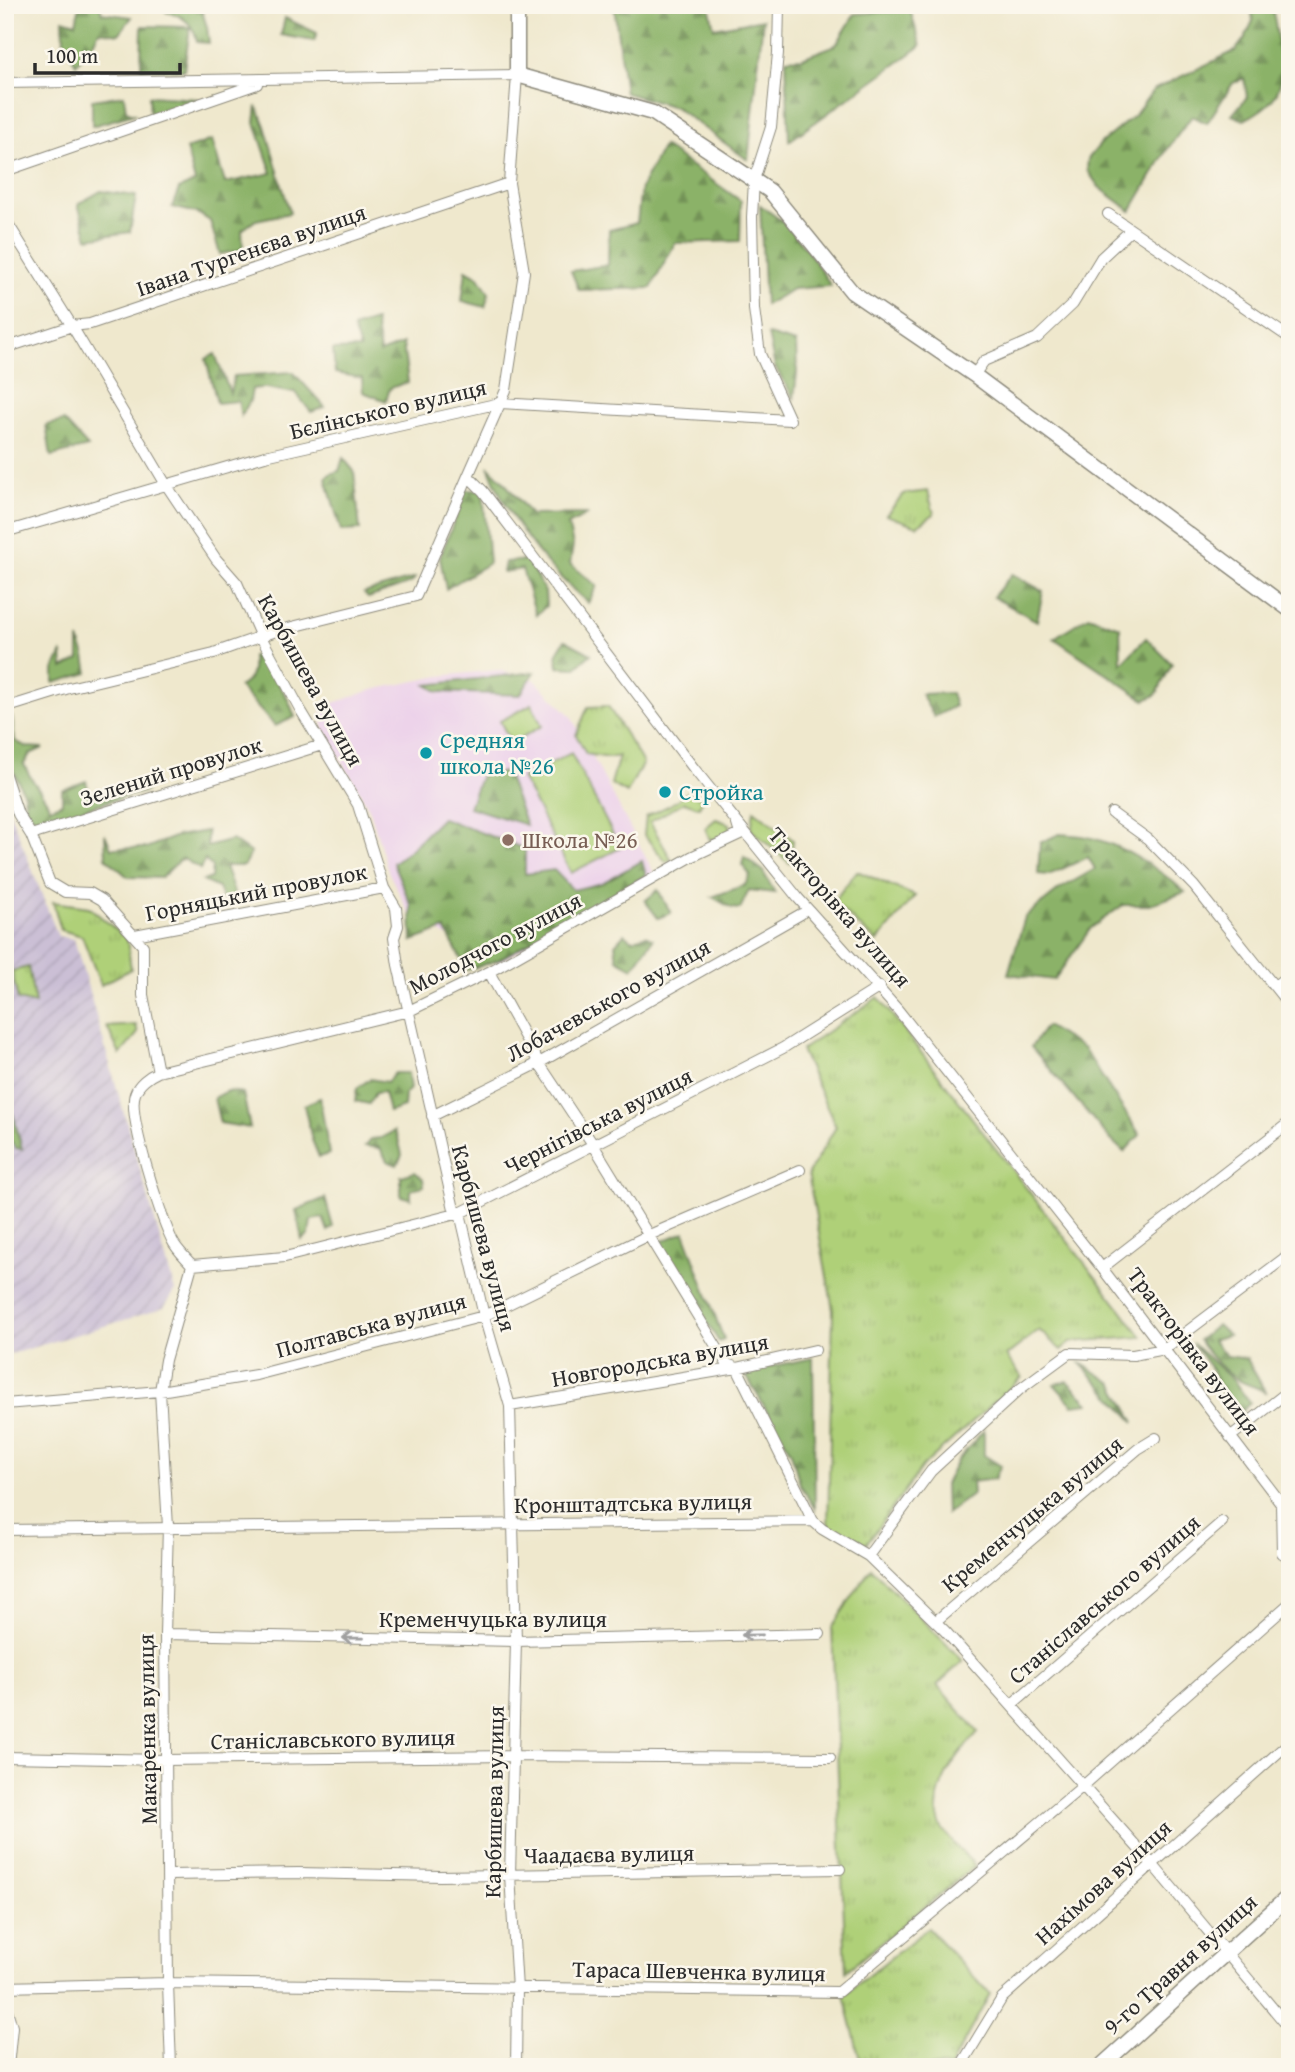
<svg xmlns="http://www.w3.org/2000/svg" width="1295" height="2072" font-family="'Gentium Book Plus',serif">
	<defs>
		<pattern id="industrial-furrows" width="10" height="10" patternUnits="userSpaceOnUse" patternTransform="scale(1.75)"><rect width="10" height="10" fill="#cbbfd5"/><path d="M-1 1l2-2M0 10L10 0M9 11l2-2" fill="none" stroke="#aea4b7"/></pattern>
		<pattern id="grass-tufts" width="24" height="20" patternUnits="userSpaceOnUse" patternTransform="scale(1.75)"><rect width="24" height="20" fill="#afd078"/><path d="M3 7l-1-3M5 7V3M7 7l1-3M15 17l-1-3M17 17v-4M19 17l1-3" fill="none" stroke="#97b368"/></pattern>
		<pattern id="forest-firs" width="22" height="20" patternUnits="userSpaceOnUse" patternTransform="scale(1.75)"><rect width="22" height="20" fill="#8bb268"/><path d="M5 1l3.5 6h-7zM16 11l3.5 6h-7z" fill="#729156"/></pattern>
	</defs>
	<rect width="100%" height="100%" fill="#fbf7ec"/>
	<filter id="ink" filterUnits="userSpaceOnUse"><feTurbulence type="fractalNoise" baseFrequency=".0143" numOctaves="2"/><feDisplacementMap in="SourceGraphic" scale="14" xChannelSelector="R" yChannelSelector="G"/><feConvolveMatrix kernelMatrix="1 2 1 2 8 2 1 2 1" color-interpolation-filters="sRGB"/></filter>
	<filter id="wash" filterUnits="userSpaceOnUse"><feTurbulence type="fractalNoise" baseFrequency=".00686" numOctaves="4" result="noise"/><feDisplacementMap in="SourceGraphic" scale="28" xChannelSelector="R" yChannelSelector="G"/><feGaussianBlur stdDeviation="1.57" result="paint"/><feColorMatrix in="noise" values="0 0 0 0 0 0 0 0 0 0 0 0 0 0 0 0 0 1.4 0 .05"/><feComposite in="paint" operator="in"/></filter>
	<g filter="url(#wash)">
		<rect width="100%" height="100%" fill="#efe8cd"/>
		<path fill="#ecd1ea" d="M498 670 535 680 571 716 654 873 498 963 411 917 388 871 370 810 323 728 322 716V707L372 690 440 676Z"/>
		<path fill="url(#industrial-furrows)" d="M5 800 58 936 74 939 175 1291 164 1308 5 1356Z"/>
		<path fill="url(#grass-tufts)" stroke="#6d7e52" stroke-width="2" d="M928 491 934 514 917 526 886 515 904 494Z
			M608 706 643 763 627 793 611 784 619 756 609 758 586 754 576 735 588 707Z
			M688 792 704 798 699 807 684 802 650 822 671 859 666 862 644 835 646 817 670 805Z
			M754 810 793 840 790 863 751 830Z
			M716 819 730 824 731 834 710 840 705 828Z
			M857 871 915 896 877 942 833 902Z
			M53 902 89 907 127 939 131 969 101 985 82 936 61 930Z
			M28 967 35 1004 18 1000 12 971Z
			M878 997 1142 1337 1070 1342 1061 1350 1039 1330 1006 1356 1022 1377 923 1466 866 1544 828 1525 833 1309 808 1174 836 1127 801 1050Z
			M136 1025 138 1033 120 1055 107 1027Z
			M871 1568 963 1661 937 1685 978 1732C957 1755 928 1790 940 1824 944 1836 966 1855 975 1866L846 1971 832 1627Z
			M928 1928 990 1994 950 2067H862L844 1995Z"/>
		<path fill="url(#forest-firs)" stroke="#5b6e4a" stroke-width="2" d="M80 5H100L102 13 132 17 119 34 99 31 91 47 76 64 64 44 63 19 76 23Z
			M167 5H200L207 27 209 43 197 42C194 24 183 15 166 12Z
			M614 5H709L714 28 763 19 748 160 675 107 625 93Z
			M1251 5H1271C1276 20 1277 34 1278 49 1279 54 1281 60 1281 65 1284 95 1268 108 1244 120L1232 115 1247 97 1244 78 1233 83 1207 123 1192 116 1166 151 1131 211 1099 187 1087 170 1088 159 1102 142 1135 115 1153 90 1235 51 1245 38 1253 21Z
			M910 10 921 46 789 141 786 59 802 58 836 45 855 14Z
			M285 18 317 33 314 41 281 35Z
			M142 26 190 27 184 70 141 69Z
			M124 95 126 111 134 114 92 126V100Z
			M149 96 199 99 150 117Z
			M257 106 265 126 290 213 256 220 242 230 243 250 220 254 210 221 197 213 172 207 179 189 195 182 186 149 212 140 225 183 272 173 255 123Z
			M663 146 741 201 740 241 675 243 651 288 579 290 571 271 608 265 609 230 637 223 641 187Z
			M101 191 136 196 130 232 88 238 78 204Z
			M760 205 786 224 813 258 831 286 793 289 765 305Z
			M466 270 479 277 489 293 485 307 462 301Z
			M375 321 380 353 403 344 408 382 390 388 386 401 363 392 362 378 335 373 333 350 360 349 353 328Z
			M768 335 796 343 797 373 794 398 775 367Z
			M215 354 230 393 234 376 293 372 325 407 311 412 295 392C276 393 272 385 252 389L250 401 241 416 238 401 217 403 206 359Z
			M64 421 88 447 51 456 46 425Z
			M343 458 354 471 360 530 341 531 326 478 330 474 339 471Z
			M488 466 504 482 531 515 588 514 568 525 573 545 570 564 597 586 588 603C545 566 508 520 488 466Z
			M466 490 483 491 489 563 446 589 440 558Z
			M528 560 545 592 546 606 536 615 522 569 503 572 505 562Z
			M1012 574 1043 591 1037 621 993 597Z
			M415 578 411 583 368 598 364 593Z
			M1088 616 1120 627 1121 664 1146 638 1172 664 1156 695 1145 700 1054 638Z
			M79 639 85 656 88 673 54 683V670L62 652 63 668 79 660Z
			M565 640 591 654 575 668 558 667 557 653Z
			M260 655 288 699 295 717 275 726 239 687C253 680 253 670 252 656Z
			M535 672 520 695 439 692 427 685Z
			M951 693 955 706 934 717 921 694Z
			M12 717 15 741 27 747 43 748 30 754 24 764C30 781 43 791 50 808L62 803V790L86 781 89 792 107 797 147 791 96 805 47 821 36 820 26 809 24 794 5 752V719Z
			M506 772 526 825 469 807 481 775Z
			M442 818 525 849V874L554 870 573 890 602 883 642 861 646 875 498 960 467 970 445 929 412 941 411 905 393 863 412 848Z
			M207 831V847L232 840 251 853 244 866H225L235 896 223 900 218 888 203 881 211 878 212 867 205 860 200 869 182 858 161 878 128 877 106 858 105 834 111 848H146L177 836Z
			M1059 834C1068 835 1078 835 1087 837 1119 843 1161 870 1185 892L1149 905H1123L1091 928 1054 980 1008 974 1025 917 1060 889 1095 869 1088 857 1049 875 1038 874 1040 843Z
			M744 857 762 870 775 893 749 890 740 909 732 908 712 897 745 885 750 875 742 865Z
			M658 890 671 913 658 918 645 901Z
			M624 934 632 940 646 935 653 939 633 968 617 959 615 944Z
			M1046 1026 1084 1049 1140 1135 1124 1152 1109 1138 1031 1047Z
			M395 1073H408L410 1089 405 1094 404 1107 389 1112 384 1092 375 1093 369 1104 355 1101 357 1088 370 1079 387 1082Z
			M227 1091 243 1093 250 1128 220 1123 214 1098Z
			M320 1098 329 1154 319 1157 312 1140 304 1105Z
			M13 1114 22 1149 16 1148 5 1134V1117Z
			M394 1131 398 1138 402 1155 397 1165 387 1161 380 1148 365 1146 371 1139 381 1138Z
			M415 1172 423 1179 424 1186 411 1189V1199L401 1196V1176Z
			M325 1198 333 1227 328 1231 323 1218 311 1220 309 1235 302 1240 296 1210Z
			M684 1232 724 1340 719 1342 658 1243Z
			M1217 1325 1228 1335 1212 1340 1227 1356 1247 1359 1266 1393C1257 1386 1249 1386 1240 1381 1226 1374 1207 1353 1199 1340Z
			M1192 1343 1233 1380 1250 1403 1233 1420 1212 1370Z
			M813 1358 815 1509 800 1484 791 1452 744 1372Z
			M1079 1362 1113 1383 1135 1422Z
			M1067 1381 1089 1403 1073 1405 1054 1384Z
			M984 1430V1455L1001 1466 994 1479 972 1482 973 1494 946 1514 945 1484 957 1461Z"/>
		<path fill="#afd078" stroke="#6d7e52" stroke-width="2" d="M532 704 542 726 511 743 500 721Z
			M571 753 620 848 571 873 522 778Z"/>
	</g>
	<g filter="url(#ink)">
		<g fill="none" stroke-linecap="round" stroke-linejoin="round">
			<defs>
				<path id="minor" d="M5 83 517 75 509 183 524 272 506 390 468 476 483 491 695 770 798 898 898 1010 1102 1268 1281 1503 1282 1553 1290 1558
					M5 171 257 84
					M1108 214 1290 338
					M5 219 72 326 165 483 216 559 237 583 261 637 300 709 358 805 384 888 396 908 398 926 394 938 398 965 454 1209 460 1213 484 1316 510 1406 516 1641 510 1875 517 1989 516 2067
					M5 348 72 326 90 324 509 183
					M974 375 984 361 1037 338 1073 304 1101 258 1131 230
					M5 532 265 456 500 403 790 420 760 354 754 309 752 217 754 180 771 127 778 53 779 5
					M5 708 69 688 214 653 276 631 416 596 468 476
					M5 775 18 814 31 835 50 883 65 892 90 893 102 900 143 946V995L158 1072C149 1076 138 1084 135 1094 127 1115 161 1217 172 1240 176 1249 186 1258 192 1265
					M1112 813 1148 839 1194 886 1290 1006
					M31 835 322 745
					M135 935 384 888
					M489 972 539 1063 594 1146 727 1364 737 1368 813 1521
					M1275 986 1290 974
					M158 1072 409 1011 489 972 691 857 740 834 737 824
					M432 1116 539 1063 801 914
					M192 1265 285 1257 460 1213 783 1048 880 987
					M1102 1268 1290 1122
					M5 1404 160 1391 256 1375 484 1316 647 1236 800 1170
					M510 1406 737 1368 815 1350
					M1230 1437 1290 1390
					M5 1530 813 1521 822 1529 868 1556 931 1471 1020 1389 1069 1353 1133 1355 1164 1349 1290 1254
					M868 1556 945 1631 1153 1865 1290 2029
					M936 1621 1138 1449 1156 1438
					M165 1634 516 1641 820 1634
					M1011 1705 1222 1522
					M5 1757 166 1760 513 1756 830 1758
					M169 1875 299 1873 440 1876 840 1869
					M5 1987 168 1983 838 1992 1083 1786 1290 1603
					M5 2003 12 2027 8 2067
					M171 2067 168 1983 165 1634 168 1527 160 1391 165 1360 192 1265
					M960 2067 1002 1998 1290 1742"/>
				<path id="secondary" d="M517 5V75L653 113 770 191 852 292 974 375 1290 610
					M1100 2067 1290 1895"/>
			</defs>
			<use href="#minor" stroke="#8d8a7c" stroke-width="12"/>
			<use href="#secondary" stroke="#8d8a7c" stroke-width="17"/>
			<use href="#minor" stroke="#fff" stroke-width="10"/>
			<use href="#secondary" stroke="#fff" stroke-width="14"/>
		</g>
		<defs><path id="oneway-shaft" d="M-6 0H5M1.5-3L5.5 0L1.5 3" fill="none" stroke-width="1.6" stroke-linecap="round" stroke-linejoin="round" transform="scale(1.75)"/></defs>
		<g stroke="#a0a0a0">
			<use href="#oneway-shaft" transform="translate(752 1635) rotate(179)"/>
			<use href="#oneway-shaft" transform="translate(353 1638) rotate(-179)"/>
		</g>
	</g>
	<g fill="#0f9aa8" stroke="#fbf7ec" stroke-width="2.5">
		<circle cx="426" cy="753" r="7"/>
		<circle cx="665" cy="792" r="7"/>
	</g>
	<circle fill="#8d6e63" stroke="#fbf7ec" stroke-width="2.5" cx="508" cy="840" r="7"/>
	<g text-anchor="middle" stroke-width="5" stroke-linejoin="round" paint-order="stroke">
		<g font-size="23" fill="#2b2b2b" stroke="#fbf7ec">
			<text transform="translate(251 250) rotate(-19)" y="8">Івана Тургенєва вулиця</text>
			<text transform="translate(388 409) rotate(-13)" y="8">Бєлінського вулиця</text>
			<text transform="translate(311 680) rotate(61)" y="8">Карбишева вулиця</text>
			<text transform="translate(171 771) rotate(-17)" y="8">Зелений провулок</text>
			<text transform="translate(256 892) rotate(-11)" y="8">Горняцький провулок</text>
			<text transform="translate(840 907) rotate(49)" y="8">Тракторівка вулиця</text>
			<text transform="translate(495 943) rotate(-28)" y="8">Молодчого вулиця</text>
			<text transform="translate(608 1000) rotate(-29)" y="8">Лобачевського вулиця</text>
			<text transform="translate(598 1121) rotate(-27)" y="8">Чернігівська вулиця</text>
			<text transform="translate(484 1238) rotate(75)" y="8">Карбишева вулиця</text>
			<text transform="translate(371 1325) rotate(-15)" y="8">Полтавська вулиця</text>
			<text transform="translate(1194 1351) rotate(53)" y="8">Тракторівка вулиця</text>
			<text transform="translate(660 1360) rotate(-10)" y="8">Новгородська вулиця</text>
			<text transform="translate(633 1503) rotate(-1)" y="8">Кронштадтська вулиця</text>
			<text transform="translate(1032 1514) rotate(-40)" y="8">Кременчуцька вулиця</text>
			<text transform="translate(1104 1599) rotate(-41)" y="8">Станіславського вулиця</text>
			<text x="493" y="1627">Кременчуцька вулиця</text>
			<text transform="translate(147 1729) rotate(-91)" y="8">Макаренка вулиця</text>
			<text transform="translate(333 1739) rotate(-1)" y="8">Станіславського вулиця</text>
			<text transform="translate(494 1802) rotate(-89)" y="8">Карбишева вулиця</text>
			<text transform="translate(609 1854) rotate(-1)" y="8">Чаадаєва вулиця</text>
			<text transform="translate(1103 1882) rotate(-42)" y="8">Нахімова вулиця</text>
			<text transform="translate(1180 1964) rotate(-42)" y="8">9-го Травня вулиця</text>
			<text transform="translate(699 1971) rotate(1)" y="8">Тараса Шевченка вулиця</text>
		</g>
		<g font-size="23" fill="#0d838f" stroke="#fbf7ec" text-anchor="start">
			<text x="440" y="748">Средняя<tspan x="440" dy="26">школа №26</tspan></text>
			<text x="679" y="800">Стройка</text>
		</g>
		<g font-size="23" fill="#785e54" stroke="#fbf7ec" text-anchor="start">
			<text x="522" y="848">Школа №26</text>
		</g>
	</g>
	<rect width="1295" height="2072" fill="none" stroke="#fbf7ec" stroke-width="28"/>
	<path d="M35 63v10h145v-10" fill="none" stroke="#2b2b2b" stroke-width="3.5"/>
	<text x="46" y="63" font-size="21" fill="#2b2b2b" stroke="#fbf7ec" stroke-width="5" paint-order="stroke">100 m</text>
</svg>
